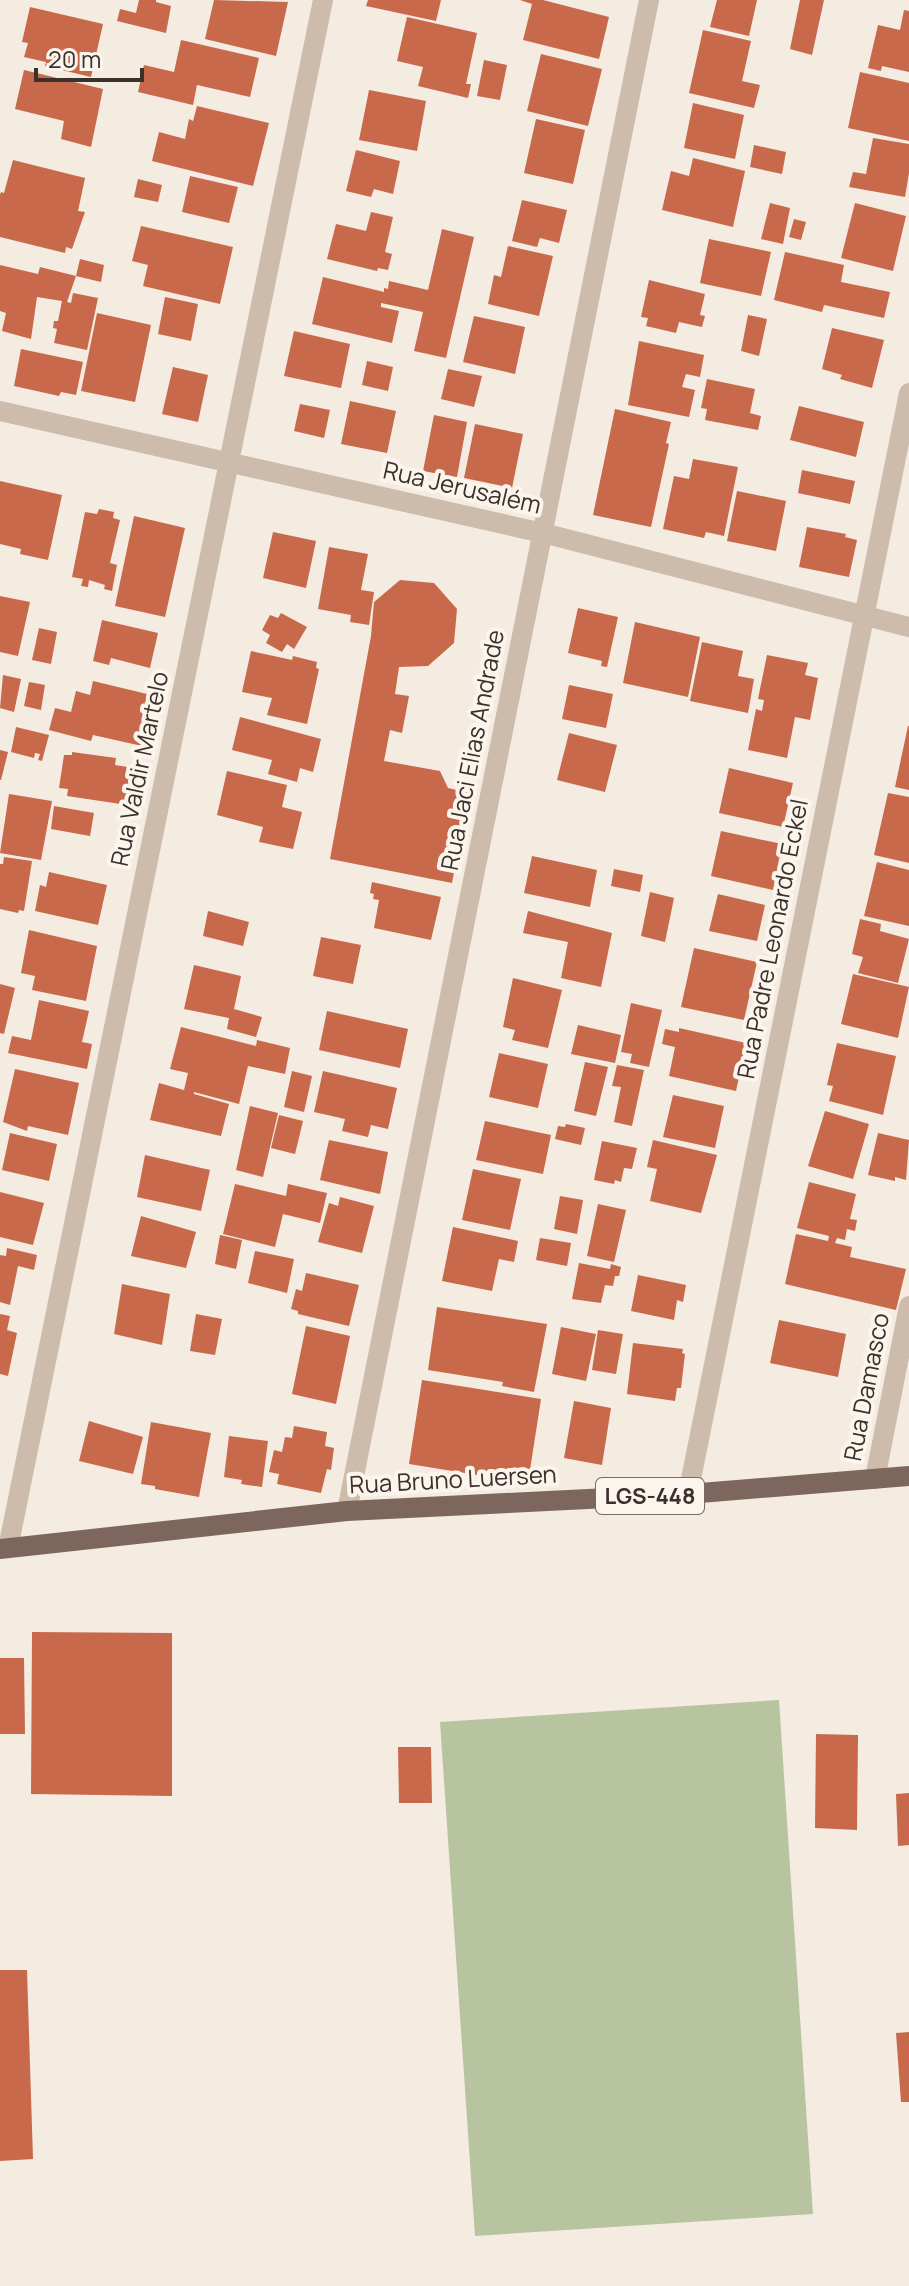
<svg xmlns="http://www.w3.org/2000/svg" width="909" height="2286" font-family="Manrope,sans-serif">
	<rect width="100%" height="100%" fill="#f4ebe1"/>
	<path fill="#b8c4a0" d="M779 1700 813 2214 475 2236 440 1722Z"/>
	<path fill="#c8694b" d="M139 0H156V2L171 6 166 33 117 21 120 9 136 13Z
		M214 0 288 2 276 56 205 39Z
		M368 0H441L436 21 366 6Z
		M520 0H543L609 17 599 59 523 40 532 4Z
		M717 0H757L749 36 710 27Z
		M800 0H824L812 55 790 49Z
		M30 7 103 24 91 77 45 66 46 62 24 57 28 43 22 42Z
		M904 10 909 11V72L882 66 881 71 868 68 878 25 900 30Z
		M407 17 477 33 466 84H471L468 98 418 86 423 67 397 61Z
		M703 30 751 41 742 81 760 85 754 108 689 93Z
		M181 40 259 58 250 97 197 85 193 105 138 92 144 65 174 72Z
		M541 54 602 69 588 126 527 111Z
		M484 60 507 65 500 100 477 96Z
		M24 70 103 89 91 147 61 139 64 121 15 109Z
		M860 72 909 83V141L848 128Z
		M369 90 426 101 417 151 359 140Z
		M693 103 744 115 735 159 684 148Z
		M197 106 269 123 253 186 152 161 159 132 185 139 189 119 193 121Z
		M536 119 585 130 573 184 524 173Z
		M873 138 909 144V173L905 197 849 187 853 172 866 174Z
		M754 145 786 152 782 174 750 167Z
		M356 150 400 161 393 194 374 189 371 197 346 191Z
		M693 158 745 171 733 227 662 210 671 171 689 176Z
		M13 160 85 178 78 211 85 212 72 249 66 247 65 253 0 237V195L1 192 4 193Z
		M190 176 238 187 229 223 182 212Z
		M138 179 162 185 158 202 134 197Z
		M522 200 567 210 559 243 540 238 537 247 512 241Z
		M770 203 790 208 783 244 761 239Z
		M855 203 906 216 893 271 841 258Z
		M371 212 393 217 385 252 392 254 388 270 378 268 377 271 327 259 336 224 366 231Z
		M794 219 806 222 801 240 789 237Z
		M141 226 233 247 220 304 143 286 148 265 132 261Z
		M442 229 474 237 446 358 414 351 423 312 381 303V307L399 311 392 343 312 324 323 277 384 292V288L388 289 389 281 428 290Z
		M709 239 771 252 761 296 700 283Z
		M508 246 553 256 539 316 488 304 494 275 501 277Z
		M785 252 844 265 841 282 890 292 884 318 824 305 822 312 774 300Z
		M80 259 104 265 101 282 76 276Z
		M0 265 38 274 40 267 76 276 67 302 71 303 73 293 98 298 87 350 54 343 57 329 53 328 54 321H58L62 301 37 297 31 339 2 331 6 313 0 311Z
		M649 280 705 294 700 315 705 316 702 327 679 322 676 333 646 326 648 318 641 317Z
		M165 297 198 304 191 341 158 334Z
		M97 313 151 325 135 402 81 391Z
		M748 315 767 319 759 356 741 351Z
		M474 316 525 327 515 374 463 362Z
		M832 328 884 340 872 388 840 379 842 375 822 369Z
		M294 331 350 344 341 388 284 376Z
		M639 341 704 355 700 377 686 374 682 387 695 390 689 417 628 405Z
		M21 349 83 362 76 395 61 392 59 396 14 386Z
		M367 361 393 367 388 391 362 385Z
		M173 367 208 375 198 422 162 414Z
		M448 369 482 376 474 407 441 399Z
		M707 379 755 389 750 413 761 416 758 430 705 420 707 409 701 408Z
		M350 401 396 411 387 453 341 444Z
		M300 404 330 410 324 438 294 431Z
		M799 406 864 422 856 457 790 440Z
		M615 409 671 422 666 443 669 444 651 527 593 515Z
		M434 415 467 422 457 477 423 471Z
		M475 424 523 434 512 488 464 478Z
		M693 459 738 467 724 536 706 532 704 538 663 529 674 476 689 479Z
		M802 470 855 481 850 504 798 493Z
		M0 481 62 495 48 560 20 554 21 549 0 544Z
		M737 491 786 501 776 551 727 541Z
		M99 509 114 512 113 518 120 520 110 563 117 565 112 591 104 589 105 585 89 580 88 587 81 586 83 579 72 577 85 512 97 514Z
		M134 516 185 528 165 617 115 606Z
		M807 527 846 534 845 537 857 540 849 577 799 567Z
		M273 532 316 541 306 588 263 578Z
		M329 547 368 554 361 590 374 592 369 625 350 622 351 615 318 609Z
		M400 580 434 583 457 609 454 643 428 666 399 667 395 694 409 696 402 733 390 730 384 761 440 771 448 788 469 793 452 883 330 859 371 636 374 602Z
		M0 596 30 602 18 656 0 652Z
		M578 608 618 617 607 667 601 666 602 661 568 653Z
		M281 613 307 627 294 649 287 644 282 652 266 643 270 635 262 630 270 615 278 618Z
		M102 620 158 633 150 668 111 658 109 665 93 661Z
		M635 622 700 637 688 697 623 683Z
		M39 628 57 632 51 664 32 660Z
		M702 642 743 651 738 676 754 679 748 713 690 701Z
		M251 651 292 660 293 656 317 662 316 668 319 669 307 724 267 715 272 698 242 692Z
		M767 655 808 663 805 675 818 678 810 720 795 717 787 758 748 750 756 709 762 711 764 700 758 699Z
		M3 675 21 679 14 712 0 708Z
		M93 681 147 694 144 709 151 710 142 746 93 735 91 741 49 730 55 708 71 712 76 691 90 695Z
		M29 682 45 685 41 710 24 706Z
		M569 685 613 694 606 728 562 719Z
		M240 717 321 739 313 772 300 768 297 782 268 774 272 760 232 750Z
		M908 726H909V790L895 787Z
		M16 727 49 735 42 761 38 760 40 754 35 753 34 758 11 752Z
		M569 733 617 745 605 792 557 780Z
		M0 750 8 752 1 780H0Z
		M72 752 116 758 115 765 140 769 134 806 67 796 68 789 59 788 64 755H72Z
		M729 768 793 783 783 827 719 813Z
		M227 771 287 785 282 807 302 812 293 849 259 842 263 827 217 815Z
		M888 793 909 797V863L874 855Z
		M9 794 52 801 41 860 0 853Z
		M54 806 94 813 90 836 51 829Z
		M721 831 782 844 773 890 711 876Z
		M532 856 597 870 590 907 524 893Z
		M4 857 32 861 24 911 19 910 18 913 0 909V864H3Z
		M877 862 909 870V926L864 916Z
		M614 869 643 875 640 892 611 886Z
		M49 872 107 885 98 925 35 911 40 885 46 887Z
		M372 882 441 897 431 940 374 928 379 900 373 899 374 894 370 893Z
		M650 892 674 898 665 942 641 936Z
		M718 894 765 905 757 941 709 931Z
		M208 911 249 922 243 946 203 936Z
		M528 911 612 933 601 987 561 978 568 942 523 933Z
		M860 919 881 924 880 931 909 939 898 983 858 973 863 957 852 954Z
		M29 930 97 946 86 1001 32 990 35 976 21 973Z
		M321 937 361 945 353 984 313 976Z
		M694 948 757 962 744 1020 681 1007Z
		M194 965 241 976 234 1009 262 1017 256 1037 227 1029 229 1018 184 1009Z
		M853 974 909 987 898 1038 841 1024Z
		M513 978 562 990 548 1048 512 1040 515 1030 503 1027Z
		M0 984 15 988 4 1034 0 1033Z
		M39 1000 89 1011 82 1042 92 1044 87 1069 8 1053 12 1036 31 1040Z
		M631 1003 662 1010 649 1067 630 1063 632 1054 621 1052Z
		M327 1011 408 1029 400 1068 319 1050Z
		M578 1025 621 1035 615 1063 571 1054Z
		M181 1027 256 1046 257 1040 290 1048 285 1074 248 1066 239 1104 194 1092V1094L229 1104 221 1136 150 1120 159 1083 184 1090 188 1073 170 1069Z
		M679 1028 746 1043 736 1091 669 1076 675 1047 662 1044 665 1029 679 1032Z
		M837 1043 896 1056 883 1115 829 1101 833 1086 827 1085Z
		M499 1053 548 1064 538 1108 489 1097Z
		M585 1062 608 1067 596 1116 574 1111Z
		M617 1065 644 1070 632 1126 614 1122 621 1087 612 1086Z
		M15 1069 79 1083 68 1135 28 1126 27 1131 3 1122Z
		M292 1071 312 1076 304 1112 284 1107Z
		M323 1071 397 1088 388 1129 371 1125 368 1137 342 1131 345 1119 314 1112Z
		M673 1095 724 1106 715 1148 663 1137Z
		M250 1106 278 1113 263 1177 236 1170Z
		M825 1111 869 1124 853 1179 808 1166Z
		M279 1115 303 1121 295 1154 271 1148Z
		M485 1121 551 1135 543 1174 476 1160Z
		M566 1124 585 1128 581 1145 555 1139 558 1126 565 1127Z
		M10 1133 57 1144 49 1181 2 1170Z
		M878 1133 909 1140 906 1180 895 1177V1181L868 1175Z
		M329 1140 388 1152 380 1194 320 1180Z
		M653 1140 717 1155 701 1213 650 1201 657 1169 647 1167Z
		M602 1141 637 1148 632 1169 624 1168 621 1182 615 1180 614 1184 594 1180Z
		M145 1155 210 1170 201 1211 137 1197Z
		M473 1169 521 1179 510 1230 462 1220Z
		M809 1182 856 1194 850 1219 857 1220 855 1231 847 1229 845 1240 837 1238 835 1243 852 1247 850 1257 906 1269 896 1310 785 1284 796 1234 828 1241 829 1236 797 1228Z
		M235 1184 286 1196 288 1184 327 1193 320 1223 283 1214 275 1247 223 1234Z
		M0 1192 44 1203 33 1245 0 1237Z
		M560 1196 583 1200 577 1234 554 1229Z
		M340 1197 374 1206 362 1253 318 1242 329 1203 338 1206Z
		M598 1204 626 1210 614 1262 587 1256Z
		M141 1216 196 1232 186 1268 131 1256Z
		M453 1227 518 1241 514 1262 499 1259 492 1291 442 1281Z
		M220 1235 242 1240 236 1269 215 1264Z
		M540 1238 571 1243 567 1266 536 1260Z
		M7 1248 37 1255 34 1270 18 1266 10 1305 0 1302V1255L6 1256Z
		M255 1251 294 1259 287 1293 248 1283Z
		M579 1263 610 1269 611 1264 621 1267 619 1276H615L613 1286 605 1285 601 1303 572 1299Z
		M306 1273 359 1285 349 1326 298 1314V1311L291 1309 296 1289 302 1291Z
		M638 1275 686 1285 683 1302 677 1300 674 1320 631 1311Z
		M122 1284 170 1294 162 1345 114 1334Z
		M437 1307 547 1324 534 1392 502 1386 503 1382 428 1370Z
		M0 1314 10 1316 7 1330 17 1333 8 1376 0 1374Z
		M196 1314 222 1319 215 1355 190 1351Z
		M779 1320 846 1334 838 1377 770 1363Z
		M306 1326 350 1336 336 1404 292 1394Z
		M561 1327 596 1334 586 1381 552 1374Z
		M598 1330 623 1334 616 1374 592 1370Z
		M633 1343 683 1349 682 1353 685 1354 681 1388H677L675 1401 627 1394Z
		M422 1380 541 1399 528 1483 409 1464Z
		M574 1401 611 1408 602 1465 564 1458Z
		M89 1421 143 1437 133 1474 79 1461Z
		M151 1422 211 1433 199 1497 155 1489V1486L141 1484Z
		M294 1426 327 1432 325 1446 334 1448 331 1470 327 1469 321 1493 277 1484 279 1474 269 1472 274 1450 282 1452 285 1437 292 1438Z
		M229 1436 268 1441 262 1487 241 1484 242 1480 224 1477Z
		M32 1632 172 1633V1796L31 1794Z
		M0 1658H24L25 1734H0Z
		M816 1734 858 1735 857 1830 815 1828Z
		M398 1747H431L432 1803H399Z
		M909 1793V1845L898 1846 896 1794Z
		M0 1970H27L33 2159 0 2161Z
		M909 2032V2102H901L896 2033Z"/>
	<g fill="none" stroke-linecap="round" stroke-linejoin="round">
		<path stroke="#cdbbac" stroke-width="20" d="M0 411 543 533 909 627
			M875 1479 909 1306
			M688 1494 909 393
			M347 1511 649 0
			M8 1548 323 0"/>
		<path stroke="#7d675c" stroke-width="20" d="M0 1549 347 1511 688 1494 909 1476"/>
	</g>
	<g text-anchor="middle" stroke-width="8" stroke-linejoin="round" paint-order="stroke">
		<rect fill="#fbf5ee" stroke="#756b66" stroke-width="2" x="596" y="1478" width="108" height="36" rx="6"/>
		<g font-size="22" font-weight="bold" fill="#3b302b">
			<text x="650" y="1504">LGS-448</text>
		</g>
		<g font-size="24" fill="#3b302b" stroke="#fbf5ee">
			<text transform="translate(462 488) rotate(13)" y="8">Rua Jerusalém</text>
			<text transform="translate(473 750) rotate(-79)" y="8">Rua Jaci Elias Andrade</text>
			<text transform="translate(140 769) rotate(-78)" y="8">Rua Valdir Martelo</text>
			<text transform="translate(773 939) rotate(-79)" y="8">Rua Padre Leonardo Eckel</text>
			<text transform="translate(867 1387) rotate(-79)" y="8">Rua Damasco</text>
			<text transform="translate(453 1480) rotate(-3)" y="8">Rua Bruno Luersen</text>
		</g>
	</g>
	<path d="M36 68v12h106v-12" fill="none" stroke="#3b302b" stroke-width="4"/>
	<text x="48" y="68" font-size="24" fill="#3b302b" stroke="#fbf5ee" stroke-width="6" paint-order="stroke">20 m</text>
</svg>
